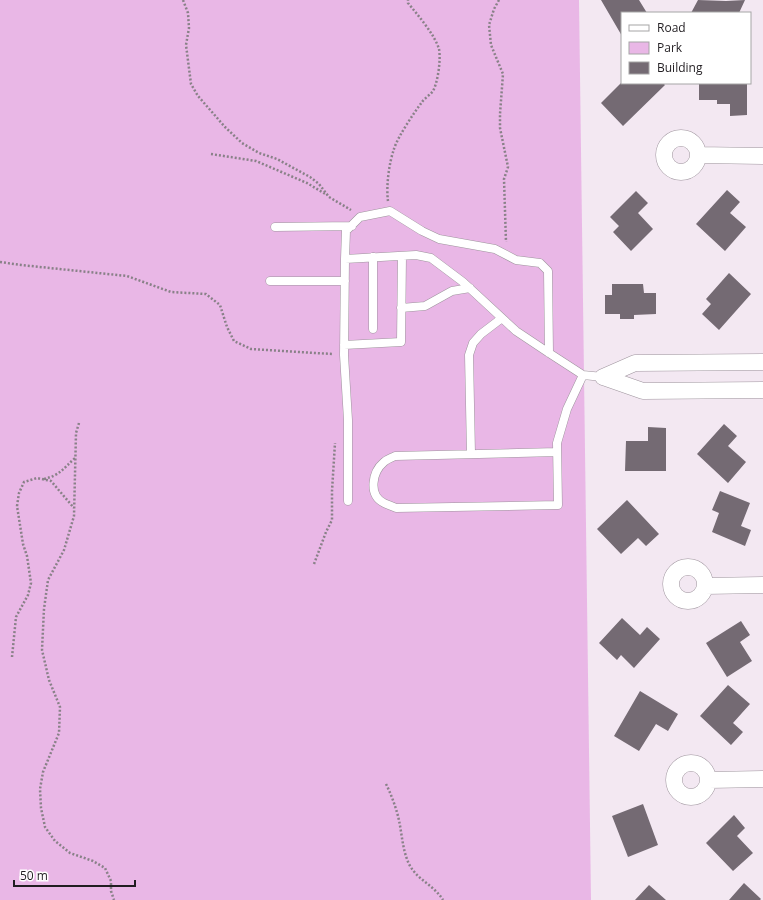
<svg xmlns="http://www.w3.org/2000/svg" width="763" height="900" font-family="'Open Sans',sans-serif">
	<rect width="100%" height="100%" fill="#f3e8f2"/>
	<path fill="#e9b7e6" d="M0 0H579L591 900H0Z"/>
	<path fill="#746a73" d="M601 0H639L647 13H622V36Z
		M698 0 726 1 745 0 739 13H691Z
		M621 83H663L665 85 623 126 601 103Z
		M699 83H747V115L730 116V104H717V100H699Z
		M727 190 740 202 730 213 746 227 725 251 696 224Z
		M636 191 648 203 638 213 653 229 631 251 613 232 619 226 610 217Z
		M729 273 751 294 719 330 702 314 711 304 706 299Z
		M612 284H643L644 293H656V314L634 315V319H620V314H605V295H612Z
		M724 424 737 436 728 446 746 462 728 483 697 454Z
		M648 427 666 428V471H625L626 441H648Z
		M720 491 750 503 741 526 751 530 745 546 712 532 719 513 712 510Z
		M627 500 659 534 646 546 638 538 621 554 597 529Z
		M622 618 640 635 647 627 660 639 634 668 621 655 617 660 599 643Z
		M741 621 750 635 740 642 752 661 727 677 706 643Z
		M728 685 750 704 733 723 743 732 731 745 700 716Z
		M640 691 678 714 668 731 656 724 639 751 614 736Z
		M643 804 658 845 628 857 612 816Z
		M734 815 745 828 737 836 753 853 733 871 706 843Z
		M744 883 761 899 760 900H729Z
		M649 885 666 900H635Z"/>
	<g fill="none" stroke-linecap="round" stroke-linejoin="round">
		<defs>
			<path id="service" d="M275 227 352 226
				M345 259 416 255 431 258 463 282 516 331 549 353 583 375 603 377
				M270 281H345
				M401 308 425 306 452 291 470 288
				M373 329V257
				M344 345 401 342 402 256
				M557 452 395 456C391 458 387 459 384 462 372 472 368 495 384 503 388 505 392 506 396 508L558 505 557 443 567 409 583 375
				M471 454 469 355 473 343 481 334 502 318
				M348 501V420L344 355 345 259 346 231 360 217 390 211 422 231 439 239 495 249 516 260 540 263 548 271 549 353"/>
			<path id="minor" d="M664 155a17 17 0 1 1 34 0a17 17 0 1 1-34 0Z
				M698 155 763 156
				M603 377 635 363 763 362
				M603 377 643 391 763 390
				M671 584a17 17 0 1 1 34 0a17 17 0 1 1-34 0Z
				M705 586 763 585
				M674 780a17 17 0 1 1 34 0a17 17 0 1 1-34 0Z
				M709 780 763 779"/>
		</defs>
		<use href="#service" stroke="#9e949d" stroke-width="9"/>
		<use href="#minor" stroke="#9e949d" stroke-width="17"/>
		<path stroke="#898188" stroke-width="2.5" stroke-dasharray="2 2" stroke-linecap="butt" d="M183 0 188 13 189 28 186 45 191 84 198 96 225 127 242 143 259 153 277 159 310 177 319 184 329 197 351 210
			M499 0 494 9 489 25 491 45 503 74 500 114V128L508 167 504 179 506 242
			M211 154 256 161 307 183 327 195
			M388 201C386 186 389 163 394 149 398 136 414 113 422 102 425 98 430 95 433 91 438 82 441 59 439 49 435 35 417 14 408 3V0
			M0 262 21 265 127 276 171 292 206 294 220 305 227 327 234 341 251 349 332 354
			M79 423 76 433 74 516 64 550 48 580 44 609 42 650 49 680 60 707 59 733 43 772 40 789 41 808 45 827 55 841 70 853 93 861 105 868 111 881V891L114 900
			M44 479C60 475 63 469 75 458
			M314 564 326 532 332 520V491L335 443
			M12 657 16 617 28 595 31 583 27 556 23 544 17 506 19 493 24 482 37 478 51 481 74 508
			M386 784C391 794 395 805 398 816 402 832 402 849 409 864 417 880 434 885 443 900"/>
		<use href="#service" stroke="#fff" stroke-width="8"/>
		<use href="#minor" stroke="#fff" stroke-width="16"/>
	</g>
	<rect x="621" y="12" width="130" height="72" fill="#ffffff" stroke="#a6a5a6"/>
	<rect x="629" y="25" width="20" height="6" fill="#ffffff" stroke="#a6a5a6"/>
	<text x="657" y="32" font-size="12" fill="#211d21">Road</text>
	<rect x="629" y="42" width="20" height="12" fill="#e9b7e6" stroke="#a6a5a6"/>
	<text x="657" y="52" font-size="12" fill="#211d21">Park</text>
	<rect x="629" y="62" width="20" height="12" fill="#746a73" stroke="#a6a5a6"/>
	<text x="657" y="72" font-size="12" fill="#211d21">Building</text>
	<path d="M14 880v6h121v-6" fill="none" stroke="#211d21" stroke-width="2"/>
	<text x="20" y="880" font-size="12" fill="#211d21" stroke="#ffffff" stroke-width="3" paint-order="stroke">50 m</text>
</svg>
